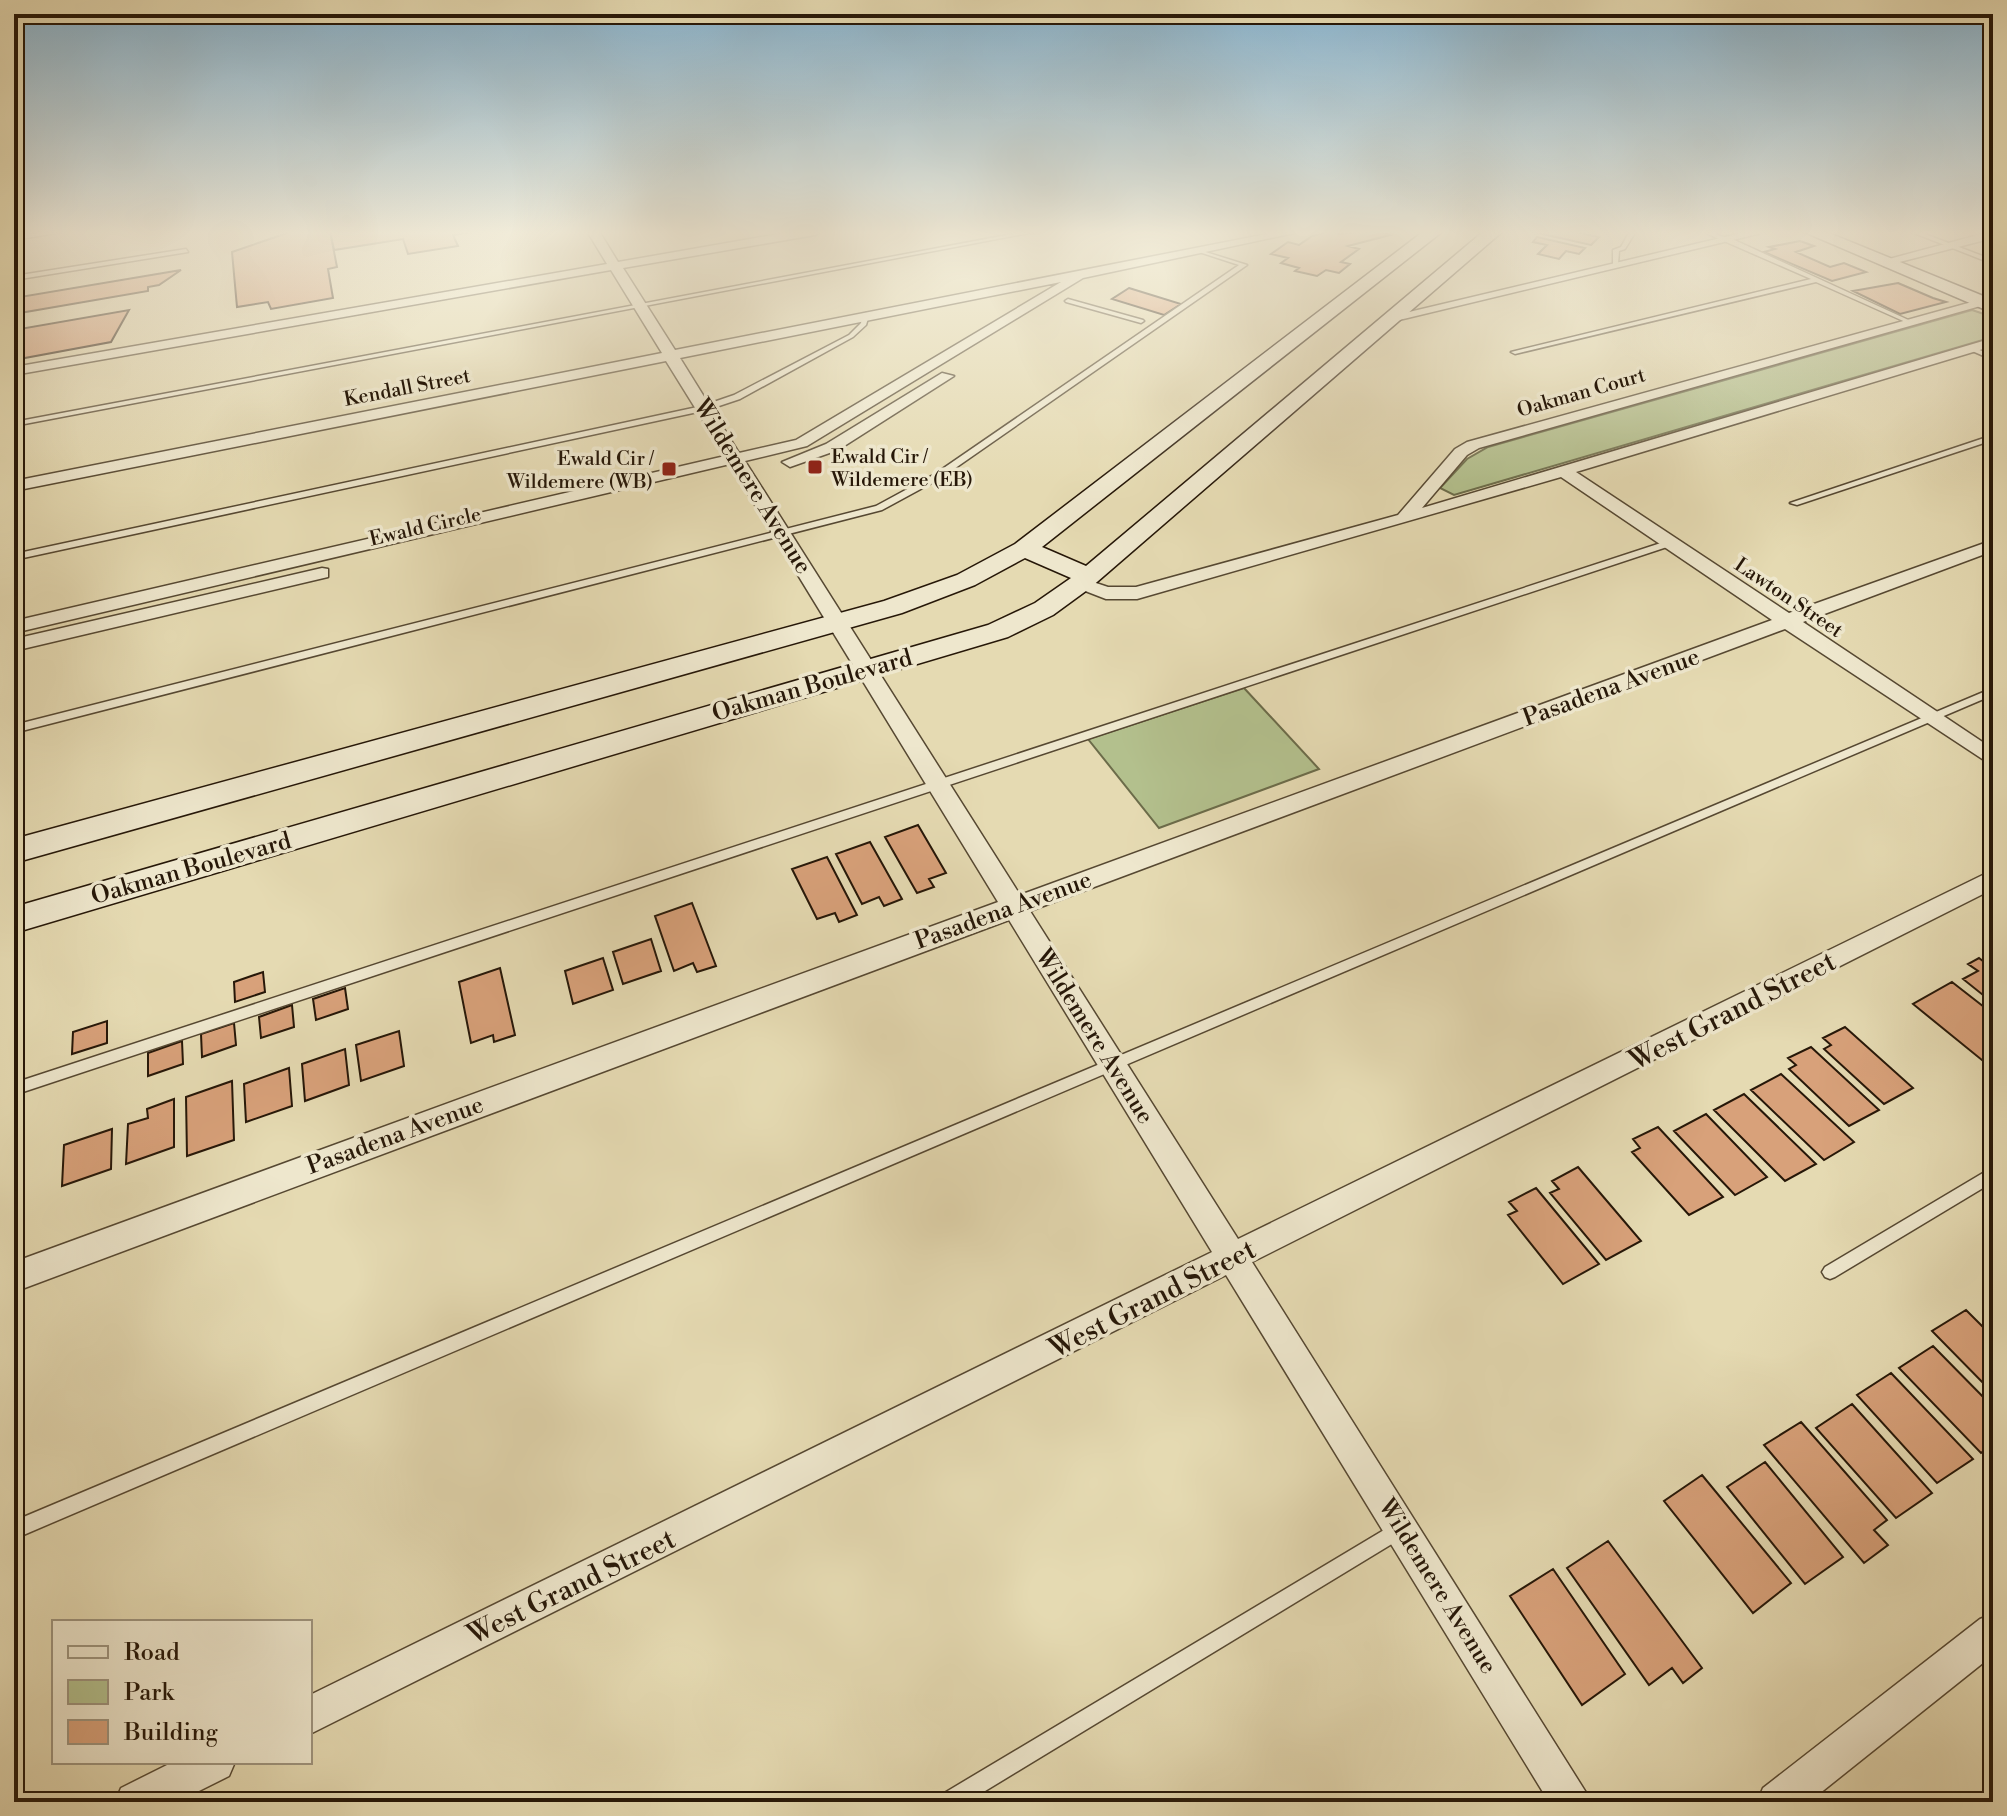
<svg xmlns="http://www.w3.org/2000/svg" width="2007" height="1816" font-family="'Libre Bodoni',serif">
	<rect width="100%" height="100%" fill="#e5dab2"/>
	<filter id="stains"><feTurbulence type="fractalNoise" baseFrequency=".0025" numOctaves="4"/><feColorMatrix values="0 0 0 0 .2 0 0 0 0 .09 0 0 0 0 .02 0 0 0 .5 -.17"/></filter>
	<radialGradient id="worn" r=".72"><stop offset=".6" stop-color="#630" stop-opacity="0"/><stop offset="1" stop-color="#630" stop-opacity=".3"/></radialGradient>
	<path fill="#b3c08d" stroke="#6c6c4a" stroke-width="2" d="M1972 310 1993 317V337L1454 495 1440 488 1467 459 1488 447Z
		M1244 688 1319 769 1159 828 1088 739Z"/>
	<path fill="#d8a17a" stroke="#261708" stroke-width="2" d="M293 231H330L337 267 328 269 333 298 271 309 268 302 237 307 232 252Z
		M330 231H481L453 235 458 246 408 254 403 239 334 250Z
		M1332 231 1338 234 1380 231 1390 235 1348 246 1359 249 1341 262 1350 264 1339 273 1326 270 1317 276 1295 271 1299 268 1281 263 1288 258 1271 254 1288 242 1299 245 1312 236Z
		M1541 231H1571L1599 237 1591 245 1538 233Z
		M1537 237 1585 248 1579 254 1566 251 1559 259 1538 254 1547 245 1533 242Z
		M1800 241 1814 246 1796 252 1830 267 1844 263 1866 272 1832 281 1764 252 1775 249 1769 247Z
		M181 270 159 285 148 287V291L14 314V298Z
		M1898 283 1933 298 1946 302 1900 314 1853 291Z
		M1129 288 1181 304 1164 315 1112 299Z
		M129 310 111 342 14 360V330Z
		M918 825 946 873 929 879 934 887 917 893 885 837Z
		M870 842 902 899 884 906 879 897 862 904 836 854Z
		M827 857 857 915 839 922 835 913 817 919 792 869Z
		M692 903 716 966 697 972 693 963 674 971 655 916Z
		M651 939 661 971 623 984 613 952Z
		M603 958 613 990 573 1004 565 971Z
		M1979 958 1993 969V1003L1963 979 1978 971 1968 964Z
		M500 968 515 1035 494 1042 493 1035 471 1043 459 982Z
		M263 972 265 992 235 1002 234 982Z
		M1952 982 1993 1014V1069L1913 1004Z
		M345 988 348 1009 316 1020 313 999Z
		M292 1005 294 1027 261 1038 259 1017Z
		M107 1021V1043L72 1054 73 1032Z
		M234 1023 236 1045 202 1057 201 1034Z
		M1845 1027 1913 1088 1884 1104 1824 1049 1831 1045 1823 1038Z
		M399 1031 404 1066 361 1081 356 1045Z
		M182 1041 183 1064 148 1076V1053Z
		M1811 1047 1879 1110 1849 1126 1789 1069 1796 1065 1788 1058Z
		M345 1049 349 1085 305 1101 302 1064Z
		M289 1068 292 1106 246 1122 244 1084Z
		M1781 1074 1854 1142 1824 1160 1751 1090Z
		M232 1081 234 1140 187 1156 186 1097Z
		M1744 1094 1816 1164 1785 1181 1714 1110Z
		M174 1099V1147L126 1164 128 1124 148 1118 147 1109Z
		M1706 1114 1767 1177 1735 1195 1674 1131Z
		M1658 1127 1723 1197 1689 1215 1632 1152 1640 1148 1633 1139Z
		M112 1129 111 1169 62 1186 64 1145Z
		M1578 1167 1641 1241 1606 1260 1550 1193 1559 1189 1552 1181Z
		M1536 1188 1599 1264 1563 1284 1508 1215 1517 1211 1509 1202Z
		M1966 1310 1993 1337V1393L1932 1331Z
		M1933 1346 1993 1407V1444L1981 1453 1899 1368Z
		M1891 1373 1973 1459 1937 1483 1857 1395Z
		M1852 1404 1932 1493 1896 1518 1816 1428Z
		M1801 1422 1887 1520 1874 1530 1888 1545 1864 1563 1764 1445Z
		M1765 1462 1843 1557 1805 1584 1727 1487Z
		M1702 1475 1791 1583 1753 1613 1664 1501Z
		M1608 1541 1702 1668 1683 1683 1672 1668 1649 1685 1567 1568Z
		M1553 1569 1625 1674 1582 1705 1510 1596Z"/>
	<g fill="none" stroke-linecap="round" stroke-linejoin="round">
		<defs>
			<path id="lane" d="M55 231H69L14 240V236Z
				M1028 231H1039L14 426V422Z
				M1630 231H1636L1625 249 1619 251 1618 264 1613 265V250L1621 247Z
				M1701 231C1712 230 1720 238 1730 238L1915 323 1910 324 1816 282 1515 354 1511 352 1811 279Z
				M1909 231H1917L1993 260V264Z
				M186 249 188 252 14 280V276Z
				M1196 249 1247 265 941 478 882 510 14 733V725L876 506 935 474 1239 265 1196 251Z
				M1068 299 1143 320 1144 321 1141 323 1066 302 1065 301Z
				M866 313 869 315 866 325 853 337 740 399 707 410 14 560V554L702 406 734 395 849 335 861 323 863 315Z
				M1970 348H1974L1993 355V360L1970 350Z
				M1993 435V440L1797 505 1790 503Z
				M1670 540 1673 541V545L14 1095V1083Z
				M1993 688V695L14 1539V1521Z
				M1993 1167V1182L1835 1277 1830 1279 1825 1277 1822 1272 1825 1267Z
				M1399 1521 1405 1524 1408 1530 1405 1536 967 1802H938L941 1795Z"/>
			<path id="street" d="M587 231H599L618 262 796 231H821L815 235 623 268 675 350 1282 231H1304L1083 278 807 446 745 461 1020 895 1772 620 1561 477 1137 599H1106L1075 587V579L1081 578 1108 587H1136L1398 515 1455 449 1467 442 1979 300 1991 303 1479 448 1467 455 1422 508 1993 338V346L1576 472 1789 613 1993 540V551L1803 622 1993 749V766L1785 629 1030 911 1238 1239 1993 870V889L1252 1262 1592 1802H1549L1226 1275 310 1734V1695L1212 1252 1009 920 14 1292V1262L998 902 730 464 14 633V621L725 456 666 361 14 491V481L662 353 611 270 14 375V367L607 264ZM1061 282 796 440 739 453 680 358Z
				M1750 231H1770L1395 321 1388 317Z
				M1993 231V238L1884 266 1878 262Z
				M942 373 954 376 838 450 790 467 782 462 826 444Z
				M322 568 328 569V577L14 651V639Z
				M1993 1614V1655L1809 1802H1757L1763 1788 1980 1619Z
				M173 1762H235L229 1776 177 1802H115L121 1788Z"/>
			<path id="secondary" d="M1424 231H1443L1042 547 1086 566 1484 231H1503L1090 588 1053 615 1008 637 14 933V907L988 625 1035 603 1071 578 1025 558 975 585 902 613 14 863V839L884 601 957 575 1015 544Z
				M1802 231H1824L1993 300V313Z"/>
		</defs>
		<use href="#lane" stroke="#564832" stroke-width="3"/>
		<use href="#street" stroke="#564832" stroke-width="3"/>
		<use href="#secondary" stroke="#261708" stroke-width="3"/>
		<use href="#lane" fill="#eee7cd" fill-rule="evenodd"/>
		<use href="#street" fill="#eee7cd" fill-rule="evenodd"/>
		<use href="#secondary" fill="#eee7cd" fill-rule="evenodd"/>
	</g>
	<linearGradient id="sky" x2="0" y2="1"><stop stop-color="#88b6d3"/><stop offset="0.48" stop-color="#f3eedc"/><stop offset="1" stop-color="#f3eedc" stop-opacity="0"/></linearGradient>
	<rect width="2007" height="485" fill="url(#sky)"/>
	<g fill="#8f2418" stroke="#eee7cd" stroke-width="3">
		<rect x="807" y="459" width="16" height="16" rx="4"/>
		<rect x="661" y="461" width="16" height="16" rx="4"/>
	</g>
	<g text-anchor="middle" stroke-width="7" stroke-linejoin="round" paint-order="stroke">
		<g font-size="20" fill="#261708" stroke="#eee7cd">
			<text transform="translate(407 387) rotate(-11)" y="7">Kendall Street</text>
			<text transform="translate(1581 392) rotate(-16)" y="7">Oakman Court</text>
			<text transform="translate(425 526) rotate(-13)" y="7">Ewald Circle</text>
			<text transform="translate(1789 597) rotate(34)" y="7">Lawton Street</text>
		</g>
		<g font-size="20" fill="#261708" stroke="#eee7cd" text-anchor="start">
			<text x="831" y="463">Ewald Cir /<tspan x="831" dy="23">Wildemere (EB)</tspan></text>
			<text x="653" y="465" text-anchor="end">Ewald Cir /<tspan x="653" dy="23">Wildemere (WB)</tspan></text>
		</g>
		<g font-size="24" fill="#261708" stroke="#eee7cd">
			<text transform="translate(753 486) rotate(58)" y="8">Wildemere Avenue</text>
			<text transform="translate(812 685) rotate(-16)" y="8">Oakman Boulevard</text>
			<text transform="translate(1611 687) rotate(-20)" y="8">Pasadena Avenue</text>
			<text transform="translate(191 868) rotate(-16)" y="8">Oakman Boulevard</text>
			<text transform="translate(1003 910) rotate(-20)" y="8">Pasadena Avenue</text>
			<text transform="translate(1095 1036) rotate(58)" y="8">Wildemere Avenue</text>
			<text transform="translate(395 1135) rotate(-20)" y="8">Pasadena Avenue</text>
			<text transform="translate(1438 1586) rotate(58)" y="8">Wildemere Avenue</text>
		</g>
		<g font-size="28" fill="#261708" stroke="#eee7cd">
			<text transform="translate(1732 1010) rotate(-27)" y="10">West Grand Street</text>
			<text transform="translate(1152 1298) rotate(-27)" y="10">West Grand Street</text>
			<text transform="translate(571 1586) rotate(-26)" y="10">West Grand Street</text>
		</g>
	</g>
	<rect width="2007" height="1816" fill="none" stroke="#e5dab2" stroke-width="48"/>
	<rect x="16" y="16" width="1975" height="1784" fill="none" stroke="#261708" stroke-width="4"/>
	<rect x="24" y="24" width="1959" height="1768" fill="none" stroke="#261708" stroke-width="2"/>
	<rect x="52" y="1620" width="260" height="144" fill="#eee7cd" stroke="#9e947e" stroke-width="2"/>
	<rect x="68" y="1646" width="40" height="12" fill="#eee7cd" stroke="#9e947e" stroke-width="2"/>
	<text x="124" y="1660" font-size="24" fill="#261708">Road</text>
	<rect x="68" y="1680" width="40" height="24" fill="#b3c08d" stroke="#9e947e" stroke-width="2"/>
	<text x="124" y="1700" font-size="24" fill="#261708">Park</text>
	<rect x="68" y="1720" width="40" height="24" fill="#d8a17a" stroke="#9e947e" stroke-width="2"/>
	<text x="124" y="1740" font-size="24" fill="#261708">Building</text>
	<rect width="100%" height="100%" filter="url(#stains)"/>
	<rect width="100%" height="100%" fill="url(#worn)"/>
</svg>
